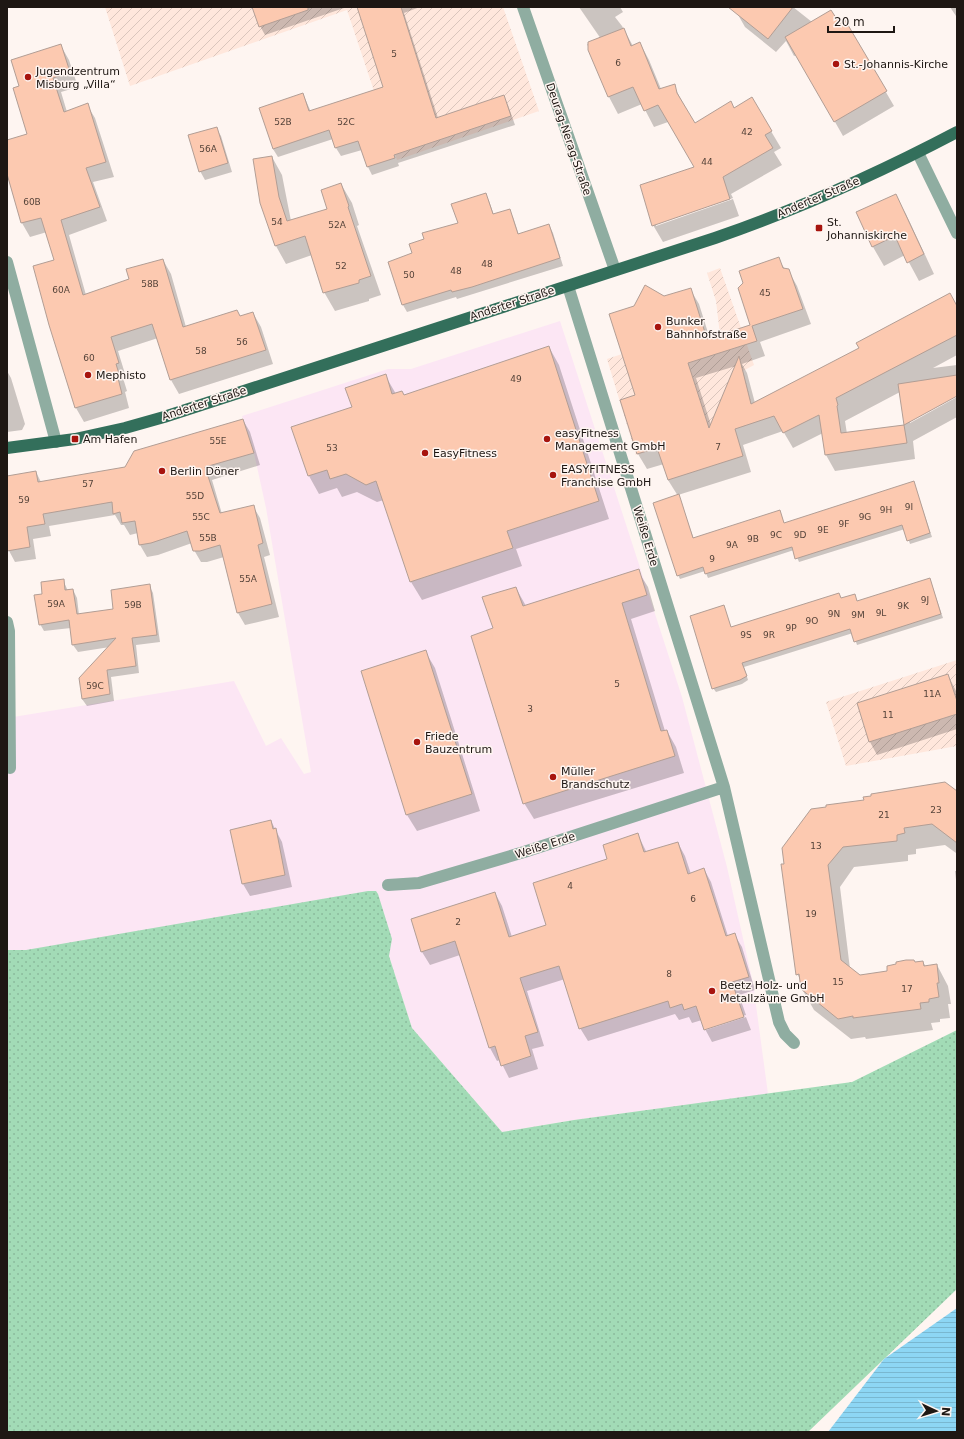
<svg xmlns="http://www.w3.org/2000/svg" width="964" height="1439" font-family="'DejaVu Sans',sans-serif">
	<defs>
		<pattern id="industrial-furrows" width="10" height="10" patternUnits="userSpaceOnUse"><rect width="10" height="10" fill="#ffe7dc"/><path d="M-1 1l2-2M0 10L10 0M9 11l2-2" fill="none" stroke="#dac5bc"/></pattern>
		<pattern id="grass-dots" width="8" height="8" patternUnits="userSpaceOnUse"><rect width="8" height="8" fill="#a2dbb6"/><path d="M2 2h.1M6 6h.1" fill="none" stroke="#8bbb9c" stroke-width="1.8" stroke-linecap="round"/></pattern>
		<pattern id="water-rules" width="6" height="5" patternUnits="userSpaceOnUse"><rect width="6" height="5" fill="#8dd6f4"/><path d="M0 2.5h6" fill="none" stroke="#79b7d0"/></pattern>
	</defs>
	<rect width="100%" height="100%" fill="#fef5f1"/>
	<path fill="#fce6f4" d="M560 321 682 697 727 867 753 983 768 1094 574 1120 502 1132 412 1028 389 956 7 950V718L234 681 266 746 281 738 304 774 311 772 266 508 254 453 242 416 388 369H411Z"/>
	<path fill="url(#industrial-furrows)" d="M105 7H503L539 111 397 160 347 10 130 86Z
		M720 268 754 365 743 371 756 422 735 429 733 424 636 455 607 359 622 354 626 366 720 335 716 301 707 273Z
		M957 660V746L846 766 826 702Z"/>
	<path fill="url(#grass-dots)" d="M368 891H376L378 894 392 939 389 956 412 1028 502 1132 574 1120 852 1082 957 1030V1289L808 1432H7V950H26Z"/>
	<path fill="url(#water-rules)" d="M957 1308V1432H828L884 1359Z"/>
	<path fill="#0003" fill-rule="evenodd" d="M253 7H347L265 35 260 26Z
		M358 7H420L404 13 438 118 503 96 508 105 515 125 398 163 399 166 372 175 368 167 362 150 341 156 336 148 333 139 278 157 273 149 303 94 311 112 384 88Z
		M579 7H620L623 12 615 17 622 26 633 46 640 43 649 60 661 89 674 86 694 124 734 109 752 99 781 148 774 152 782 165 731 194 733 198 656 224V226L733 199 739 216 663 242 653 225 695 167 668 122 654 127 642 104 618 114 609 97 587 44 601 39Z
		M742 7H793L812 22 839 25 845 22 894 106 843 136 797 55 794 56 786 41 776 52 745 27 737 13Z
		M950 7H957V16H956Z
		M61 46 69 60 78 87 61 92 67 112 87 105 95 118 114 177 93 182 107 221 69 235 86 295 130 280 163 260 171 274 186 327 240 317 253 313 261 327 273 364 179 394 171 380 158 338 118 351 126 377 123 378 127 391 125 392 129 408 84 422 76 408 50 325 55 261 47 232 30 237 22 223 7 174V141L28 135 21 87Z
		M216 128 221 136 232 172 205 180 200 171Z
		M272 157 282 175 291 221 328 209 341 184 352 203 359 225 357 226 381 295 369 299V301L335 311 324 292 312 255 286 264 276 246Z
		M485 194 489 201 494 215 509 210 513 217 519 235 549 225 553 233 563 266 457 299 456 297 407 312 403 305 389 263 413 254 425 240 459 223Z
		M895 195 906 214 934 274 919 281 905 255 884 266 873 247 857 213Z
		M778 259 785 269 788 270 797 286 811 324 760 342 765 356 742 364 747 373 755 403 957 307V355L933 368 957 365V395L910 421V423L957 397V417L913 441 915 459 835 471 826 455 823 433 793 448 783 431 743 445 751 472 678 495 694 539 780 511 784 524 915 486 932 537 910 544 905 529 799 562 794 550 708 578 705 571 680 579 678 575V496L668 480 664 464 647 469 638 454 621 400 637 395 664 297 690 289 699 304 710 339 751 326ZM736 366 711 425 696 378ZM900 392 905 425 847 434 845 421Z
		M549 347 559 365 609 519 516 549 522 566 422 600 411 582 384 500 377 502 357 492 342 497 337 488 319 494 309 476 353 407 385 375 396 394 404 396Z
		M7 371 11 378 25 424 22 430 7 432Z
		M243 420 250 432 260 465 212 480 222 514 253 506 260 518 270 555 264 557 279 617 245 625 238 613 224 557 207 562H201L194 550 192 543 158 555 147 557 140 545 138 533 130 535 124 525H121L115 515 49 526 51 536 33 539 36 559 15 562 7 547V477L36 472 41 482 126 468Z
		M638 571 648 587 655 611 631 619 665 731H667L676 747 684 773 534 819 524 803 494 629 516 588 526 606Z
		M930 579 943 618 857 645 853 633 744 667 748 680 742 684 716 692 713 688 724 606 731 627 839 594 841 599 855 595 857 602Z
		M63 580 68 591 73 590 77 598 79 615 114 610 149 585 153 593 160 642 136 645 139 673 111 677 114 701 87 706 82 699 110 647 78 652 73 645 71 628 44 631 40 624 43 595Z
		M425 651 435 668 480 811 417 831 407 815Z
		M948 675 957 693V729L877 755 870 742 858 704Z
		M957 792V858L956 853 945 845 916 849V854L908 855V861L854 867 840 887 850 969 860 976 889 972 915 963 923 962 926 967 937 965 948 986 951 1004H948L950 1018 940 1019V1022L931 1023 933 1030 866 1039 865 1037 851 1039 814 1010 802 989 801 980 797 974 782 865Z
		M271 821 282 842 292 887 250 896 243 884 231 831Z
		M638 835 647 853 678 843 685 856 691 874 704 869 711 882 728 936 734 934 742 947 755 990 739 995 746 1015 706 1028V1030L746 1017 751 1030 712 1042 705 1029 702 1020 692 1023 689 1017 679 1020 675 1014 588 1041 580 1028 565 979 527 991 544 1046 532 1049 538 1069 509 1078 500 1060 497 1061 490 1048 460 955 430 965 422 952 412 919 495 893 502 906 512 937 548 926 608 859Z
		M955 871H957V888Z"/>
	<path fill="#fcc9b0" stroke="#b29e95" d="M252 7H308V10L259 27Z
		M357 7H401L436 118 504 95 511 116 394 155 395 158 367 167 358 141 335 148 329 130 273 149 259 108 303 93 309 111 383 87Z
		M728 7H793L768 39Z
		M831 10 840 24 845 20 887 91 834 122 785 37Z
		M624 28 631 46 640 42 659 89 675 84 677 93 695 123 731 101 734 108 752 97 772 131 765 135 773 148 723 177 730 199 652 226 640 185 694 167 658 105 644 111 633 87 608 97 588 50V42Z
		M61 44 70 72 53 78 64 112 88 103 106 162 86 168 100 207 61 220 83 295 129 279 126 269 163 259 183 327 237 310 240 316 253 312 266 350 170 380 152 324 111 337 119 363 116 364 120 377 118 378 122 394 75 408 49 325 33 266 54 260 41 218 21 223 7 174V140L27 134 13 88 19 86 11 60Z
		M217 127 228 163 199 172 188 135Z
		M272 156 279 197 287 221 327 209 321 190 341 183 349 206 348 207 371 276 359 280V283L323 293 305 236 275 246 260 203 253 159Z
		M486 193 493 214 510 209 518 234 549 224 560 258 472 287 452 292 451 290 402 305 388 262 412 253 409 244 424 239 422 233 458 223 451 204Z
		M896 194 924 254 907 263 895 236 872 247 856 212Z
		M779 257 783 268 789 269 803 309 752 326 757 341 688 363 709 428 739 356 751 404 859 348 856 343 950 293 957 306V335L836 398 838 405 837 406 841 433 904 425 898 384 957 375V396L904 425 907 443 825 455 819 415 783 433 774 416 735 429 743 456 668 480 657 448 637 454 620 400 635 395 609 314 634 306 645 285 664 296 691 288 707 339 750 325 738 288 743 283 739 271Z
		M549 346 599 501 507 531 513 548 410 582 376 481 366 485 346 474 330 479 327 470 308 476 291 427 352 407 345 388 386 374 392 394 402 391 404 395Z
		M243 419 254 453 205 467 220 513 254 505 263 543 258 545 272 604 237 613 220 545 200 551H193L187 531 151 543 139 545 135 521 122 523 120 512 113 514 112 502 43 514 45 524 27 527 30 547 7 551V476L36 471 38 482 125 467 134 451Z
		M914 481 930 533 907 541 902 525 795 559 792 547 705 574 703 567 677 576 653 503 679 494 693 538 780 510 784 523Z
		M639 569 647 595 622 603 661 731 667 730 675 756 523 804 471 636 493 628 482 597 516 587 523 606Z
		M930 578 941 614 854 642 850 629 742 663 747 676 740 680 712 689 690 616 724 605 731 627 839 593 841 598 855 594 857 601Z
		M64 579 65 590 73 589 77 614 113 609 111 590 150 584 157 635 132 638 136 666 107 670 110 694 82 699 79 678 116 638 72 645 69 620 39 625 34 595 42 594 41 582Z
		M426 650 472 794 406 815 361 671Z
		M948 674 957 701V714L869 742 857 703Z
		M945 782 957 791V843L932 824 904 828 905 833 897 835V841L843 847 828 865 841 960 860 975 887 971V966L896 964V962L906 960H914L915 962 923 961 924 966 937 964 939 983H937L939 997 929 999V1002L920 1003 921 1009 853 1018V1016L838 1019 801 989 799 974 796 975 781 864H784L782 848 811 809 826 807V805L864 800 863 797 871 796V794Z
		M271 820 273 829 276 828 285 875 242 884 230 830Z
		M638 833 644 852 678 842 688 874 704 868 726 936 735 933 749 977 732 982 744 1017 704 1030 696 1006 684 1010 682 1004 670 1008 668 1001 579 1029 559 966 520 978 538 1032 525 1036 531 1056 501 1066 495 1046 489 1048 455 941 421 952 411 919 495 892 509 937 546 925 533 883 607 859 603 845Z"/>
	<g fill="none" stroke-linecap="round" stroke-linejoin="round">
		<path stroke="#8fada1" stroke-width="12" d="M523 7 615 270
			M918 153 957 233
			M7 262 56 442
			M568 286 724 787 779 1022 785 1034 794 1043
			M7 622 9 631 10 768
			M388 885 419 883 524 852 724 787"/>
		<path stroke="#336f5b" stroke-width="12" d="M7 448 75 439 125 428 164 417 715 238C799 209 879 173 957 132"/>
	</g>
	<g fill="#a7140e" stroke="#fef5f1" stroke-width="1.5">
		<circle cx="836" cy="64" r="4"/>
		<circle cx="28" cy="77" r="4"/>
		<rect x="815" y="224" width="8" height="8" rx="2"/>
		<circle cx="658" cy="327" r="4"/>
		<circle cx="88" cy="375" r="4"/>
		<rect x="71" y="435" width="8" height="8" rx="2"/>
		<circle cx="547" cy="439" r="4"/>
		<circle cx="425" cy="453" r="4"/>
		<circle cx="162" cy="471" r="4"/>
		<circle cx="553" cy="475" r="4"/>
		<circle cx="417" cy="742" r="4"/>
		<circle cx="553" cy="777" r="4"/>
		<circle cx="712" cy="991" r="4"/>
	</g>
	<g text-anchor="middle" stroke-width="3" stroke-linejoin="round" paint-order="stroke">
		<g font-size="9" fill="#56443a">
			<text x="394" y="57">5</text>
			<text x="618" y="66">6</text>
			<text x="283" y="125">52B</text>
			<text x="346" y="125">52C</text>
			<text x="747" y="135">42</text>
			<text x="208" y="152">56A</text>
			<text x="707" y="165">44</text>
			<text x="32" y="205">60B</text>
			<text x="277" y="225">54</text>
			<text x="337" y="228">52A</text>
			<text x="487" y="267">48</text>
			<text x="341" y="269">52</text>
			<text x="456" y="274">48</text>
			<text x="409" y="278">50</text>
			<text x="150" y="287">58B</text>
			<text x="61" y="293">60A</text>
			<text x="765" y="296">45</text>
			<text x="242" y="345">56</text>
			<text x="201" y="354">58</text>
			<text x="89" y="361">60</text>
			<text x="516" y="382">49</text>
			<text x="218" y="444">55E</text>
			<text x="718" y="450">7</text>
			<text x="332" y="451">53</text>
			<text x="88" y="487">57</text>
			<text x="195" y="499">55D</text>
			<text x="24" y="503">59</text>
			<text x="909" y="510">9I</text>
			<text x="886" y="513">9H</text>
			<text x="201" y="520">55C</text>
			<text x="865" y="520">9G</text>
			<text x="844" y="527">9F</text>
			<text x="823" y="533">9E</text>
			<text x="776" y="538">9C</text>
			<text x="800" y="538">9D</text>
			<text x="208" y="541">55B</text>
			<text x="753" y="542">9B</text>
			<text x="732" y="548">9A</text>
			<text x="712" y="562">9</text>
			<text x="248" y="582">55A</text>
			<text x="925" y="603">9J</text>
			<text x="56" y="607">59A</text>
			<text x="133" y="608">59B</text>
			<text x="903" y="609">9K</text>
			<text x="881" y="616">9L</text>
			<text x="834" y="617">9N</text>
			<text x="858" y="618">9M</text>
			<text x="812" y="624">9O</text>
			<text x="791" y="631">9P</text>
			<text x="746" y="638">9S</text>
			<text x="769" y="638">9R</text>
			<text x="617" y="687">5</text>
			<text x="95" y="689">59C</text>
			<text x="932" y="697">11A</text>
			<text x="530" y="712">3</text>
			<text x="888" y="718">11</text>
			<text x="936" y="813">23</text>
			<text x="884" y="818">21</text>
			<text x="816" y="849">13</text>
			<text x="570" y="889">4</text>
			<text x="693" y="902">6</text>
			<text x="811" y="917">19</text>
			<text x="458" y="925">2</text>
			<text x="669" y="977">8</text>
			<text x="838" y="985">15</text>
			<text x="907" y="992">17</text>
		</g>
		<g font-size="11" fill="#1e1713" stroke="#fef5f1" text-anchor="start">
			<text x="844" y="68">St.-Johannis-Kirche</text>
			<text x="36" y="75">Jugendzentrum<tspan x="36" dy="13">Misburg „Villa“</tspan></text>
			<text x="827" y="226">St.<tspan x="827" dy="13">Johanniskirche</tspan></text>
			<text x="666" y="325">Bunker<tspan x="666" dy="13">Bahnhofstraße</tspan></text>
			<text x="96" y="379">Mephisto</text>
			<text x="555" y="437">easyFitness<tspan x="555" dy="13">Management GmbH</tspan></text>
			<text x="83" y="443">Am Hafen</text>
			<text x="433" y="457">EasyFitness</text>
			<text x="561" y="473">EASYFITNESS<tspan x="561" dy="13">Franchise GmbH</tspan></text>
			<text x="170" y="475">Berlin Döner</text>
			<text x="425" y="740">Friede<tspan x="425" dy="13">Bauzentrum</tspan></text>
			<text x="561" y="775">Müller<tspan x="561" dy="13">Brandschutz</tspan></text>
			<text x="720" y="989">Beetz Holz- und<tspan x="720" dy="13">Metallzäune GmbH</tspan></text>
		</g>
		<g font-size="11" fill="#1e1713" stroke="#fef5f1">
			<text transform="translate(569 139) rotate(71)" y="4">Deurag-Nerag-Straße</text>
			<text transform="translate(818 197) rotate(-23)" y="4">Anderter Straße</text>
			<text transform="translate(512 303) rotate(-18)" y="4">Anderter Straße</text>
			<text transform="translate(204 403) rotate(-18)" y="4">Anderter Straße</text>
			<text transform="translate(646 536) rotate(73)" y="4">Weiße Erde</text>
			<text transform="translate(545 845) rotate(-18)" y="4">Weiße Erde</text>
		</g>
	</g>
	<rect width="964" height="1439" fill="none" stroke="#1e1713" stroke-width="16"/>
	<g transform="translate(936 1411) rotate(94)" stroke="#fef5f1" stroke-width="3" paint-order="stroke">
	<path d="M0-3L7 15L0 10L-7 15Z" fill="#1e1713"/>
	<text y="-6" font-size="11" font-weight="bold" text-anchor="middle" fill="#1e1713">N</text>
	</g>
	<path d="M828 26v6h66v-6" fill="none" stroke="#1e1713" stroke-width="2"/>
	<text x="834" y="26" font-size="12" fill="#1e1713" stroke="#fef5f1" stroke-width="3" paint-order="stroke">20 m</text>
</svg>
